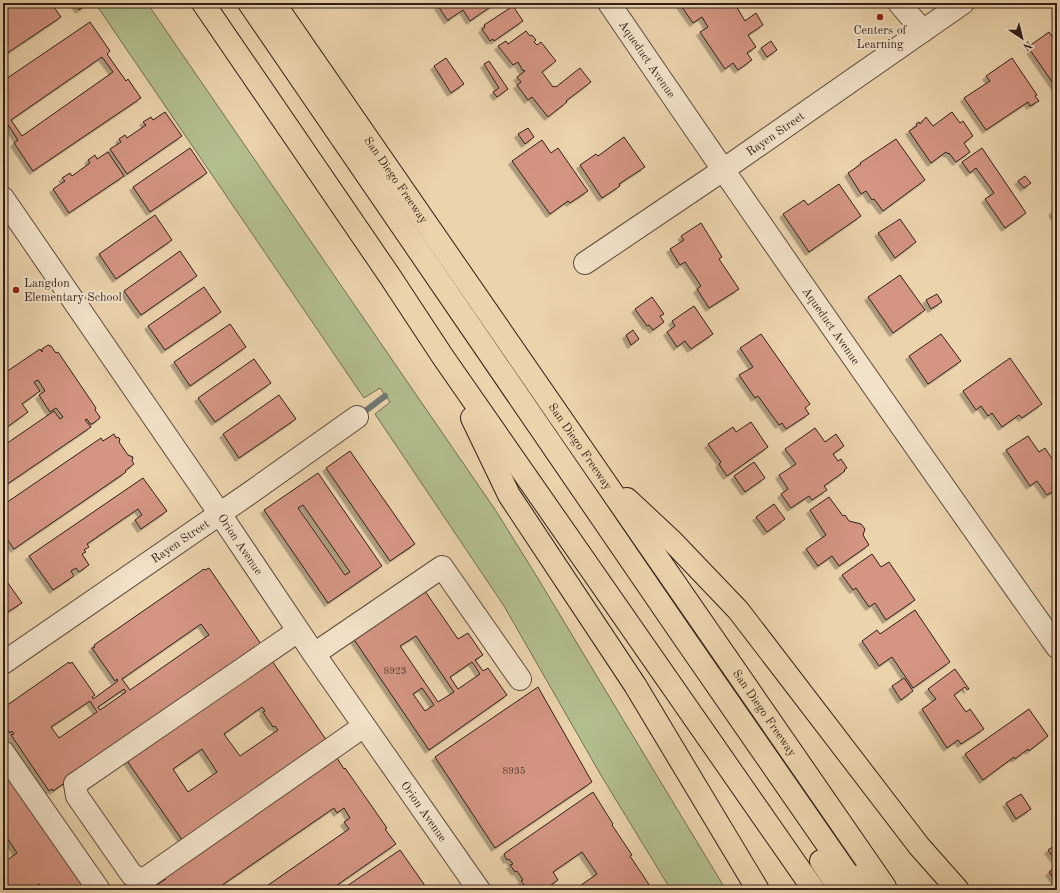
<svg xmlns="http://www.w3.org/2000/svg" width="1060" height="893" font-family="'Old Standard TT',serif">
	<defs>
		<filter id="shadow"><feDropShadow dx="-3.5" dy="3.5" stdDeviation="0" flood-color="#0004"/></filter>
	</defs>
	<rect width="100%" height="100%" fill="#ebd3ac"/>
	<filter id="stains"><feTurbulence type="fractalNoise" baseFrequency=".005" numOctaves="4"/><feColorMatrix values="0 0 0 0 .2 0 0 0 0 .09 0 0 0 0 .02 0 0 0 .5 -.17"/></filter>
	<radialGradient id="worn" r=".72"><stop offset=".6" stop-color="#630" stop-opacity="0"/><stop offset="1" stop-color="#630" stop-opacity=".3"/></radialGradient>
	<path fill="#b3be8d" stroke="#726e54" d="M95 3H147L496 511 534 572 726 890H671L602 777 504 606 375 414 390 402 380 388 364 398Z"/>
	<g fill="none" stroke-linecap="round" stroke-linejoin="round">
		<path stroke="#6f7a74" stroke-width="6" d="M360 415 385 396"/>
	</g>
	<path fill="#d49582" stroke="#301f1a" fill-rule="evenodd" filter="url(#shadow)" d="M6 3H51L61 17 3 56V5Z
		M74 3H89L79 10Z
		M442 3H496L470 21 463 10 448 20V21L438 6Z
		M679 3H736L735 4 745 21 756 13 763 25 748 35 756 47 747 53 752 60 738 70 733 63 725 69 700 32 708 27 702 17 693 23Z
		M513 6 523 21 494 41 493 39 490 41 482 29 485 27 484 25Z
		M90 22 110 51 107 54 126 81 128 79 141 98 33 171 14 143 18 140 3 117V81ZM102 57 113 72 22 136 11 120Z
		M526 31 530 36 532 35 536 40 534 42 537 45 541 42 556 61 542 72 553 87 555 86 556 87 580 68 591 82 566 101 567 102 548 117 532 97 528 100 517 85 521 82 517 77 525 71 524 70 523 71 518 62 513 65 498 46 506 41 508 44Z
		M1049 32 1057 44V89L1028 47Z
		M771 41 777 50 767 57 761 48Z
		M446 58 464 84 451 93 434 66Z
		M1012 58 1037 95 1035 96 1039 101 1030 106 1028 102 986 130 964 98 990 81 986 76Z
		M489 61 508 89 497 97 493 92 499 88 484 64Z
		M165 112 182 136 127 174 110 149 121 142 119 139 125 135 127 138 146 125 143 122 151 117 153 120Z
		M952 112 960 123 963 121 973 136 964 143 970 152 956 162 949 153 948 154 946 152 931 163 909 131 917 126 916 124 919 122 920 124 926 117 933 126Z
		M528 128 534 137 525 144 518 134Z
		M624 137 645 167 619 184 620 186 602 198 580 165 596 154 598 156Z
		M896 139 925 180 883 211 874 199 872 200 866 191 861 194 848 173 861 164 860 163Z
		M542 140 551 153 558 148 588 191 570 203 568 201 550 214 512 161Z
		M190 148 207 173 150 212 133 187Z
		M982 148 1026 213 1005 228 985 199 994 193 976 168 970 173 962 162Z
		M108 152 124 176 69 213 53 189 65 181 62 178 70 173 72 176 90 163 88 160 95 155 97 159Z
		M1025 176 1031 183 1024 188 1018 181Z
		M839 184 861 216 809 252 783 214 804 200 808 205Z
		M1057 208V218H1056L1052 212Z
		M155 215 172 240 116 279 99 254Z
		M900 219 916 242 895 258 878 233Z
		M701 223 722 257 719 259 739 289 709 308 697 289 701 286 685 262 680 265 670 249 684 240 681 236Z
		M180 251 197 276 141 315 124 291Z
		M900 275 925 310 893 333 868 297Z
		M204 287 221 312 165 350 148 326Z
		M937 294 942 302 931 309 926 300Z
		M652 297 664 314 660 316 664 322 653 330 649 325 647 326 635 309Z
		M694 306 713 334 691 349 685 341 677 347 667 332 675 326 672 321Z
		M230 324 246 347 190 386 174 362Z
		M633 330 639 339 631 345 626 335Z
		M761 334 810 404 805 408 809 414 786 429 782 423 779 425 758 396 755 398 739 375 753 367 740 348Z
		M941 334 961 361 928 384 909 356Z
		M48 345 51 346 56 353 58 352 96 408 95 410 100 417 99 419 92 424H90L87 419 85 420 91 427 3 487V446L54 411 60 419 63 417 56 408 50 412 39 395 45 391 38 380 34 382 40 391 22 404 28 412 3 430V388L6 386 3 382V374L40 349 42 352V349Z
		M1010 358 1042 404 1022 418 1019 415 1002 427 992 413 988 416 981 406 976 410 963 391Z
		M254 359 271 383 215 422 198 398Z
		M279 395 296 419 239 458 223 434Z
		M751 422 768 447 727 476 719 464 721 462 708 444 733 427 736 432Z
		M815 428 825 442 836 434 844 446 833 454 838 461 841 459 847 468 844 470 845 471 824 486 827 490 812 500 809 496 791 508 781 494 788 489 779 475 796 464 785 449Z
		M114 434 116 438 118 437 120 439 119 442 128 455 133 457 132 461 134 464 125 471 126 472 14 549 4 535H3V505L101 438 103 441Z
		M1028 436 1039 452 1045 448 1057 466V489L1047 495 1037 481 1030 486 1006 450Z
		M350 451 415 544 390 561 326 468Z
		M754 462 765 478 745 492 734 476Z
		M318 473 382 566 328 603 264 510ZM303 505 350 572 345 575 298 508Z
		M143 478 167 511 141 529 135 520 142 515 138 509 87 544 89 547 84 550 86 552 82 554 89 565 79 572 76 568 71 571 74 576 53 590 29 556Z
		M829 497 843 516 845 515 849 521 861 524 865 529 863 535 869 545 839 566 832 556 818 566 806 549 826 535 810 510Z
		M774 504 785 519 767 532 756 517Z
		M872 554 881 567 889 562 915 600 886 620 875 603 869 607 856 588 853 590 842 575Z
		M209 568 263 647 53 791 52 789 49 791 11 735 14 734 12 731 10 733 3 723V708L69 662 70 664 72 662 95 695 92 697 93 699 118 681 117 679 115 681 92 648 95 647 94 645 204 569 205 570ZM201 624 209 635 130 690 122 679ZM124 689 126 692 100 710 98 707ZM90 701 97 712 59 738 51 727Z
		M3 576 22 603 3 615Z
		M425 591 458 639 468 633 483 655 475 660 483 671 488 668 507 695 429 750 353 638ZM416 636 454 692 438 702 400 646ZM472 662 480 674 458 689 450 677ZM422 688 434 705 425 711 413 694Z
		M915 610 950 662 913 688 892 657 879 666 862 641 877 630 880 634Z
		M268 655 329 744 185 844 123 755ZM262 707 265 711 263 712 273 727 275 726 278 730 240 756 224 734ZM202 749 217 772 188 792 173 769Z
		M955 669 969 689 967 690 965 687 954 695 966 712 970 709 984 729 961 744 958 740 947 748 922 709 936 699 928 689Z
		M904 678 913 691 901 700 892 686Z
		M538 687 592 782 495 848 435 757Z
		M1029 709 1048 736 1029 751 1028 749 1015 759 1014 757 983 780 965 754Z
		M335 755 344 769 345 768 387 828 385 829 396 844 330 890H261L349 829 344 822 350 818 344 808 337 813 334 808 215 890H149L166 879 162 874Z
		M3 765 89 890H43L39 884 30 890H3V863L17 853 5 835 3 837Z
		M593 792 613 824 612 825 632 855 630 856 652 889 574 890 597 874 582 852 553 872 558 880 544 890H530L527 885 525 886 521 881 523 880 517 871 515 872 510 865 513 864 509 859 507 860 504 855 505 853Z
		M1021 794 1031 809 1016 819 1006 803Z
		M1057 844V862L1048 850Z
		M400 850 428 890H341Z
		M1057 866V883L1049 872Z"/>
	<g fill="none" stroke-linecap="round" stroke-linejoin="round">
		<defs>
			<g id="minor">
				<path id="s1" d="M609 3C756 219 906 434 1057 647"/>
				<path d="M899 3 923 31"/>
				<path id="s2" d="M3 198 220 514 314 654 479 890"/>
				<path id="s3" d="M585 263 723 170 963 3"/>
				<path d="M298 631 75 784 77 796 132 875 143 880 364 726"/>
				<path d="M314 654 442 567 520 679"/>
				<path id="s4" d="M3 663 247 495 357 417"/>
				<path d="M3 752 99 890"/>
			</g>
			<g id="highway">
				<path d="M203 3 389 275 443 357 814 890"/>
				<path d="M249 3 680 632 849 876 879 880"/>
				<path id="s5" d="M274 3 885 887"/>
				<path d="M472 418 509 495 635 685 758 890"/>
				<path d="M627 499 673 542 738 610 919 846 958 890"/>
				<path d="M821 861 838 886V890"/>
			</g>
		</defs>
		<use href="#minor" stroke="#5f4c3e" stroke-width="24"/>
		<use href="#highway" stroke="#301f1a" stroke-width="24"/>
		<use href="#minor" stroke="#f2e2c9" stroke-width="22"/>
		<use href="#highway" stroke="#ebd3ac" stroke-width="22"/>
	</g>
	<g fill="#8f2418" stroke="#f2e2c9" stroke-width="1.5">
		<circle cx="880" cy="17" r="4"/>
		<circle cx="16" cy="290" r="4"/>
	</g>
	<g text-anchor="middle" stroke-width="4" stroke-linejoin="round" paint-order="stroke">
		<g font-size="10" fill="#593c34">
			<text x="395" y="674">8923</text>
			<text x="514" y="774">8935</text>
		</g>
		<g font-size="12" fill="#301f1a" stroke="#f2e2c9">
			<text x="880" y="34">Centers of<tspan x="880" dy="14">Learning</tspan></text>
			<text x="24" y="287" text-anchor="start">Langdon<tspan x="24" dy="14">Elementary School</tspan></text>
		</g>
		<g font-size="12" fill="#301f1a" stroke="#f2e2c9">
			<text dy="4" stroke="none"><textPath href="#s1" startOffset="68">Aqueduct Avenue</textPath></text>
			<text dy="4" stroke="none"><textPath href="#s3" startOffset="230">Rayen Street</textPath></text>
			<text dy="4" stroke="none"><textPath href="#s5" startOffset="215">San Diego Freeway</textPath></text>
			<text dy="4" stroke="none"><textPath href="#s1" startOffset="392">Aqueduct Avenue</textPath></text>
			<text dy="4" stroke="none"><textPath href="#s5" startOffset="539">San Diego Freeway</textPath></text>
			<text dy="4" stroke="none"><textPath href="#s4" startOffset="215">Rayen Street</textPath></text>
			<text dy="4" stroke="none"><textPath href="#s2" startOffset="420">Orion Avenue</textPath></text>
			<text dy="4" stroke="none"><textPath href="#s5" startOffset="863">San Diego Freeway</textPath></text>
			<text dy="4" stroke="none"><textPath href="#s2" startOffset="744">Orion Avenue</textPath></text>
		</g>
	</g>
	<rect width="1060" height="893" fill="none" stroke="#ebd3ac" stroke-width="16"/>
	<rect x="4" y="4" width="1052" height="885" fill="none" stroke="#301f1a" stroke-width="2"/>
	<rect x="8" y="8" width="1044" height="877" fill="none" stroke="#301f1a"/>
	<g transform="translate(1022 38) rotate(145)" stroke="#f2e2c9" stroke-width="3" paint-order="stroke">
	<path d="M0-3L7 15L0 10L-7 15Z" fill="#301f1a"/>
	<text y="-6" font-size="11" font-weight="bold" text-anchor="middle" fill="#301f1a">N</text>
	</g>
	<rect width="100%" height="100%" filter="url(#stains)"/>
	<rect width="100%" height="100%" fill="url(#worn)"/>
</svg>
